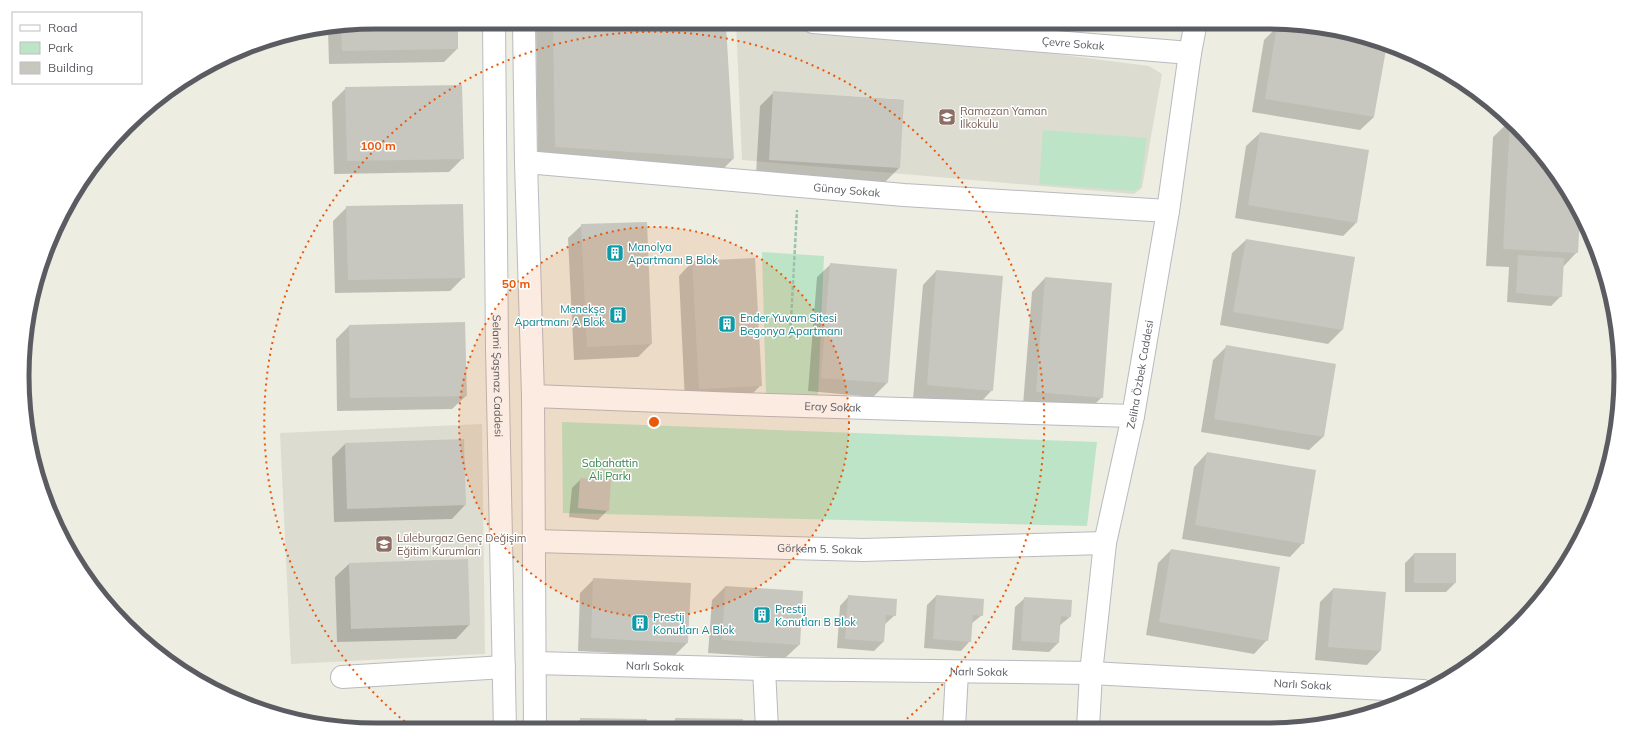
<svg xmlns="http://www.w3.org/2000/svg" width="1643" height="752" font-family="Mulish,sans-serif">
	<rect width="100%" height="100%" fill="#edede2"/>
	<path fill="#dddcd0" d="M736 22H805L1149 66 1162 74 1142 188 1134 194 742 160Z
		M482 424 485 654 291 664 280 433Z"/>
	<path fill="#bee4c7" d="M1043 130 1147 138 1140 188 1134 191 1039 184Z
		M762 252 824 256 818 395H766Z
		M562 422 1097 442 1087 526 563 513Z"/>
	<path fill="#0003" d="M376 22 457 49 444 62 329 64 328 30Z
		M540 22H684L733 159 716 176 538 164 536 26Z
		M1124 22H1151L1148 25Z
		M1277 27 1374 117 1360 130 1252 112 1264 40Z
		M346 88 463 158 449 172 334 174 332 102Z
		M774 92 903 100 899 168 885 182 756 174 760 106Z
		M1511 120 1517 126 1561 179 1579 213 1577 252 1563 267 1561 296 1551 306 1507 302 1509 267 1486 266 1493 137Z
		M1260 133 1356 223 1343 236 1235 218 1246 146Z
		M347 207 464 277 450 291 335 293 333 221Z
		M582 225 651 344 638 357 574 360 568 238Z
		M1246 240 1354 258 1342 330 1328 344 1220 325 1232 253Z
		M692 262 761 385 747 399 685 402 679 276Z
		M831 264 896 270 887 383 873 397 808 391 817 277Z
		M936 271 992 390 979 404 913 399 923 285Z
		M1045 278 1102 397 1088 411 1023 405 1032 292Z
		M349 326 466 396 452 409 337 411 336 339Z
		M1227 346 1323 437 1309 450 1201 432 1213 360Z
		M463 440 465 505 452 519 334 522 332 457 345 444Z
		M1207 453 1303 543 1290 557 1182 539 1194 467Z
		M581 479 608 510 598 520 569 517 572 488Z
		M1171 550 1267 640 1254 654 1146 635 1158 563Z
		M1414 554 1455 583 1446 592H1405V563Z
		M349 564 469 625 456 639 337 642 335 577Z
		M594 579 688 642 674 656 578 651 580 593Z
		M725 587 799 645 785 658 708 653 712 600Z
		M1333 589 1385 593 1380 651 1367 665 1315 660 1320 602Z
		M849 596 895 615 884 625 883 642 874 651 837 648 840 606Z
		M936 596 982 615 971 624 970 641 961 651 924 648 927 605Z
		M1025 598 1070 617 1059 626 1058 643 1049 652 1012 650 1015 607Z
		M581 719 646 720V729H570Z
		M676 719 742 729H666Z"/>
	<path fill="#c8c7bf" d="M376 22H458V49L342 51 341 28Z
		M553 22H694L726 25 734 159 555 147Z
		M1277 26 1387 44 1374 117 1265 99Z
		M462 85 464 159 347 161 345 87Z
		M773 91 904 100 900 168 769 160Z
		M1510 120 1517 126 1561 179 1580 215 1578 253 1503 249Z
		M1260 132 1369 150 1357 223 1248 205Z
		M463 204 465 278 348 280 346 206Z
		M647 222 652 344 587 347 581 224Z
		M1246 239 1355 257 1343 330 1233 312Z
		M1518 255 1564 258 1562 297 1516 293Z
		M755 258 762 386 699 389 692 261Z
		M830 263 897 269 888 383 821 378Z
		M936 270 1003 276 993 391 927 385Z
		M1045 277 1112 283 1103 398 1036 392Z
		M465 322 467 396 350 398 349 325Z
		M1226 345 1336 364 1324 437 1214 419Z
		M464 439 466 505 347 509 345 443Z
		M1207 452 1316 470 1304 544 1195 525Z
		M580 478 611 480 609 511 578 508Z
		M1171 549 1280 567 1268 641 1159 622Z
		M1414 553H1456V583H1414Z
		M468 559 470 625 351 629 349 563Z
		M593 578 691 583 688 643 591 638Z
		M725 586 803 591 800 645 722 640Z
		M1333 588 1386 592 1381 651 1328 647Z
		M848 595 897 599 896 616 886 615 884 642 845 639Z
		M936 595 984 599 983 616 973 615 971 642 933 639Z
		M1024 597 1072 600 1071 617 1061 616 1059 643 1021 641Z
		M580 718 647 719V729H580Z
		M675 718 743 719V729H675Z"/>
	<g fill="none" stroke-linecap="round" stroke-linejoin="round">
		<defs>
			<g id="minor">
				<path id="s1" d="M813 22 1190 53"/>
				<path id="s2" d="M526 162 904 195 1168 211"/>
				<path id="s3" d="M533 396 739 404 1133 416"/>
				<path id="s4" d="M534 541 863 550 1105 543"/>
				<path id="s5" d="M535 663 764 669 1091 673 1423 691"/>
				<path d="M764 669 767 729"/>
				<path d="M342 677 504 667"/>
				<path d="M954 728 957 672"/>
			</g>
			<g id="tertiary">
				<path id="s6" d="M1088 728 1091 673 1105 543 1133 416 1168 211 1190 53 1196 22"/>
			</g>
			<g id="secondary">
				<path id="s7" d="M494 22 497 349 505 730"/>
				<path d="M524 22 526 162 533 396 535 729"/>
			</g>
		</defs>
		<use href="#minor" stroke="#b9bac0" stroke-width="24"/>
		<use href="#tertiary" stroke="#b9bac0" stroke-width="24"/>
		<use href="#secondary" stroke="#babcc3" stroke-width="24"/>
		<path stroke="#98c4af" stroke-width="2.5" stroke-dasharray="4 2" stroke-linecap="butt" d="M790 338 797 210"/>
		<use href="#minor" stroke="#fff" stroke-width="22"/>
		<use href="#tertiary" stroke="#fff" stroke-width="22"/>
		<use href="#secondary" stroke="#fff" stroke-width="22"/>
	</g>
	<circle cx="654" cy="422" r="195" fill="#e8590c" fill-opacity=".12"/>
	<g fill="none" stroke="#e8590c" stroke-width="2" stroke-dasharray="2 4">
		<circle cx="654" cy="422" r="195"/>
		<path d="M414 729A390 390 0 1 1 897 727"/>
	</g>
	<defs>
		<symbol id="school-square" viewBox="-11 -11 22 22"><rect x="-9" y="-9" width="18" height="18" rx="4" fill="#8d6e63" stroke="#fff"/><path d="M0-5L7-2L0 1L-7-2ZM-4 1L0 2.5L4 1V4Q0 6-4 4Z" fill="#fff"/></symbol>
		<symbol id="building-square" viewBox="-11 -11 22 22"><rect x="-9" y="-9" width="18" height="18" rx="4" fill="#0f9aa8" stroke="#fff"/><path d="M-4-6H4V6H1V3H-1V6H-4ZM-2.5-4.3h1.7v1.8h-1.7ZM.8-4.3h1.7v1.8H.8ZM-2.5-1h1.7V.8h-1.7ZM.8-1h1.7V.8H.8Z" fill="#fff"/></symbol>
	</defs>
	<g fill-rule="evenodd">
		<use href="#school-square" x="937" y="107" width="20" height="20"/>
		<use href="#building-square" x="605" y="243" width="20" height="20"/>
		<use href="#building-square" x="608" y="305" width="20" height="20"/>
		<use href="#building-square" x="717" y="314" width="20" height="20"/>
		<use href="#school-square" x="374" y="534" width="20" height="20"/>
		<use href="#building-square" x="752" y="605" width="20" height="20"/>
		<use href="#building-square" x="630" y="613" width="20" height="20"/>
	</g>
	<g text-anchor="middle" stroke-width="3" stroke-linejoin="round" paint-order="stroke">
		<g font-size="11" fill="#5a5c62" stroke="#fff">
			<text dy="4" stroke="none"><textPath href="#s1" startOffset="261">Çevre Sokak</textPath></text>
			<text dy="4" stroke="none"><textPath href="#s2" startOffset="322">Günay Sokak</textPath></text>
			<text dy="4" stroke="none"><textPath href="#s6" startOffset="358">Zeliha Özbek Caddesi</textPath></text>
			<text dy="4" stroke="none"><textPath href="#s7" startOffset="354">Selami Şaşmaz Caddesi</textPath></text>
			<text dy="4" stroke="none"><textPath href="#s3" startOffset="300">Eray Sokak</textPath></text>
			<text dy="4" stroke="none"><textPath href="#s4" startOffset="286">Görkem 5. Sokak</textPath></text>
			<text dy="4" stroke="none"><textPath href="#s5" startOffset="120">Narlı Sokak</textPath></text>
			<text dy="4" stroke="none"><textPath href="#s5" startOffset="444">Narlı Sokak</textPath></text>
			<text dy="4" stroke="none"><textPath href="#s5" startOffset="768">Narlı Sokak</textPath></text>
		</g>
		<g font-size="11" fill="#785e54" stroke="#fff" text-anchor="start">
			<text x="960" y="115">Ramazan Yaman<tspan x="960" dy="13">İlkokulu</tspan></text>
			<text x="397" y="542">Lüleburgaz Genç Değişim<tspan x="397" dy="13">Eğitim Kurumları</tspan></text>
		</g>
		<g font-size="11" fill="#0d838f" stroke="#fff" text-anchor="start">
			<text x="628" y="251">Manolya<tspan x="628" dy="13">Apartmanı B Blok</tspan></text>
			<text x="605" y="313" text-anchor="end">Menekşe<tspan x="605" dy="13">Apartmanı A Blok</tspan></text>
			<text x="740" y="322">Ender Yuvam Sitesi<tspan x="740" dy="13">Begonya Apartmanı</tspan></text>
			<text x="775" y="613">Prestij<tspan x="775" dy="13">Konutları B Blok</tspan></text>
			<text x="653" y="621">Prestij<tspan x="653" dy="13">Konutları A Blok</tspan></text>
		</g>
		<g font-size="11" fill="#37844c" stroke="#fff">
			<text x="610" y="467">Sabahattin<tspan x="610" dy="13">Ali Parkı</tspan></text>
		</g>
	</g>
	<path d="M0 0H1643V752H0ZM376 29H1267A347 347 0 0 1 1614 376V376A347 347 0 0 1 1267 723H376A347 347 0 0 1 29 376V376A347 347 0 0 1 376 29Z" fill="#fff" fill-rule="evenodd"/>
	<path fill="none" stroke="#5a5c62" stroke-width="5" d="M376 29H1267A347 347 0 0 1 1614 376V376A347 347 0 0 1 1267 723H376A347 347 0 0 1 29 376V376A347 347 0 0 1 376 29Z"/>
	<circle cx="654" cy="422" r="6" fill="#e8590c" stroke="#fff" stroke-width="2"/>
	<g font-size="12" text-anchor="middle" font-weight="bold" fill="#e8590c" stroke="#fff" stroke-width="3" stroke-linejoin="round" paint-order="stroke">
		<text x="378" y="150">100 m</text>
		<text x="516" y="288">50 m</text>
	</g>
	<rect x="12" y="12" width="130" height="72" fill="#ffffff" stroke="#bdbec0"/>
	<rect x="20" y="25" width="20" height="6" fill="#ffffff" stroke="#bdbec0"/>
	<text x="48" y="32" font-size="12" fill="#5a5c62">Road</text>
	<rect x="20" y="42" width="20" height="12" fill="#bee4c7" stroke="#bdbec0"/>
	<text x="48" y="52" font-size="12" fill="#5a5c62">Park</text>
	<rect x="20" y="62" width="20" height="12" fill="#c8c7bf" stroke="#bdbec0"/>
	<text x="48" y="72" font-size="12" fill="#5a5c62">Building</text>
</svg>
